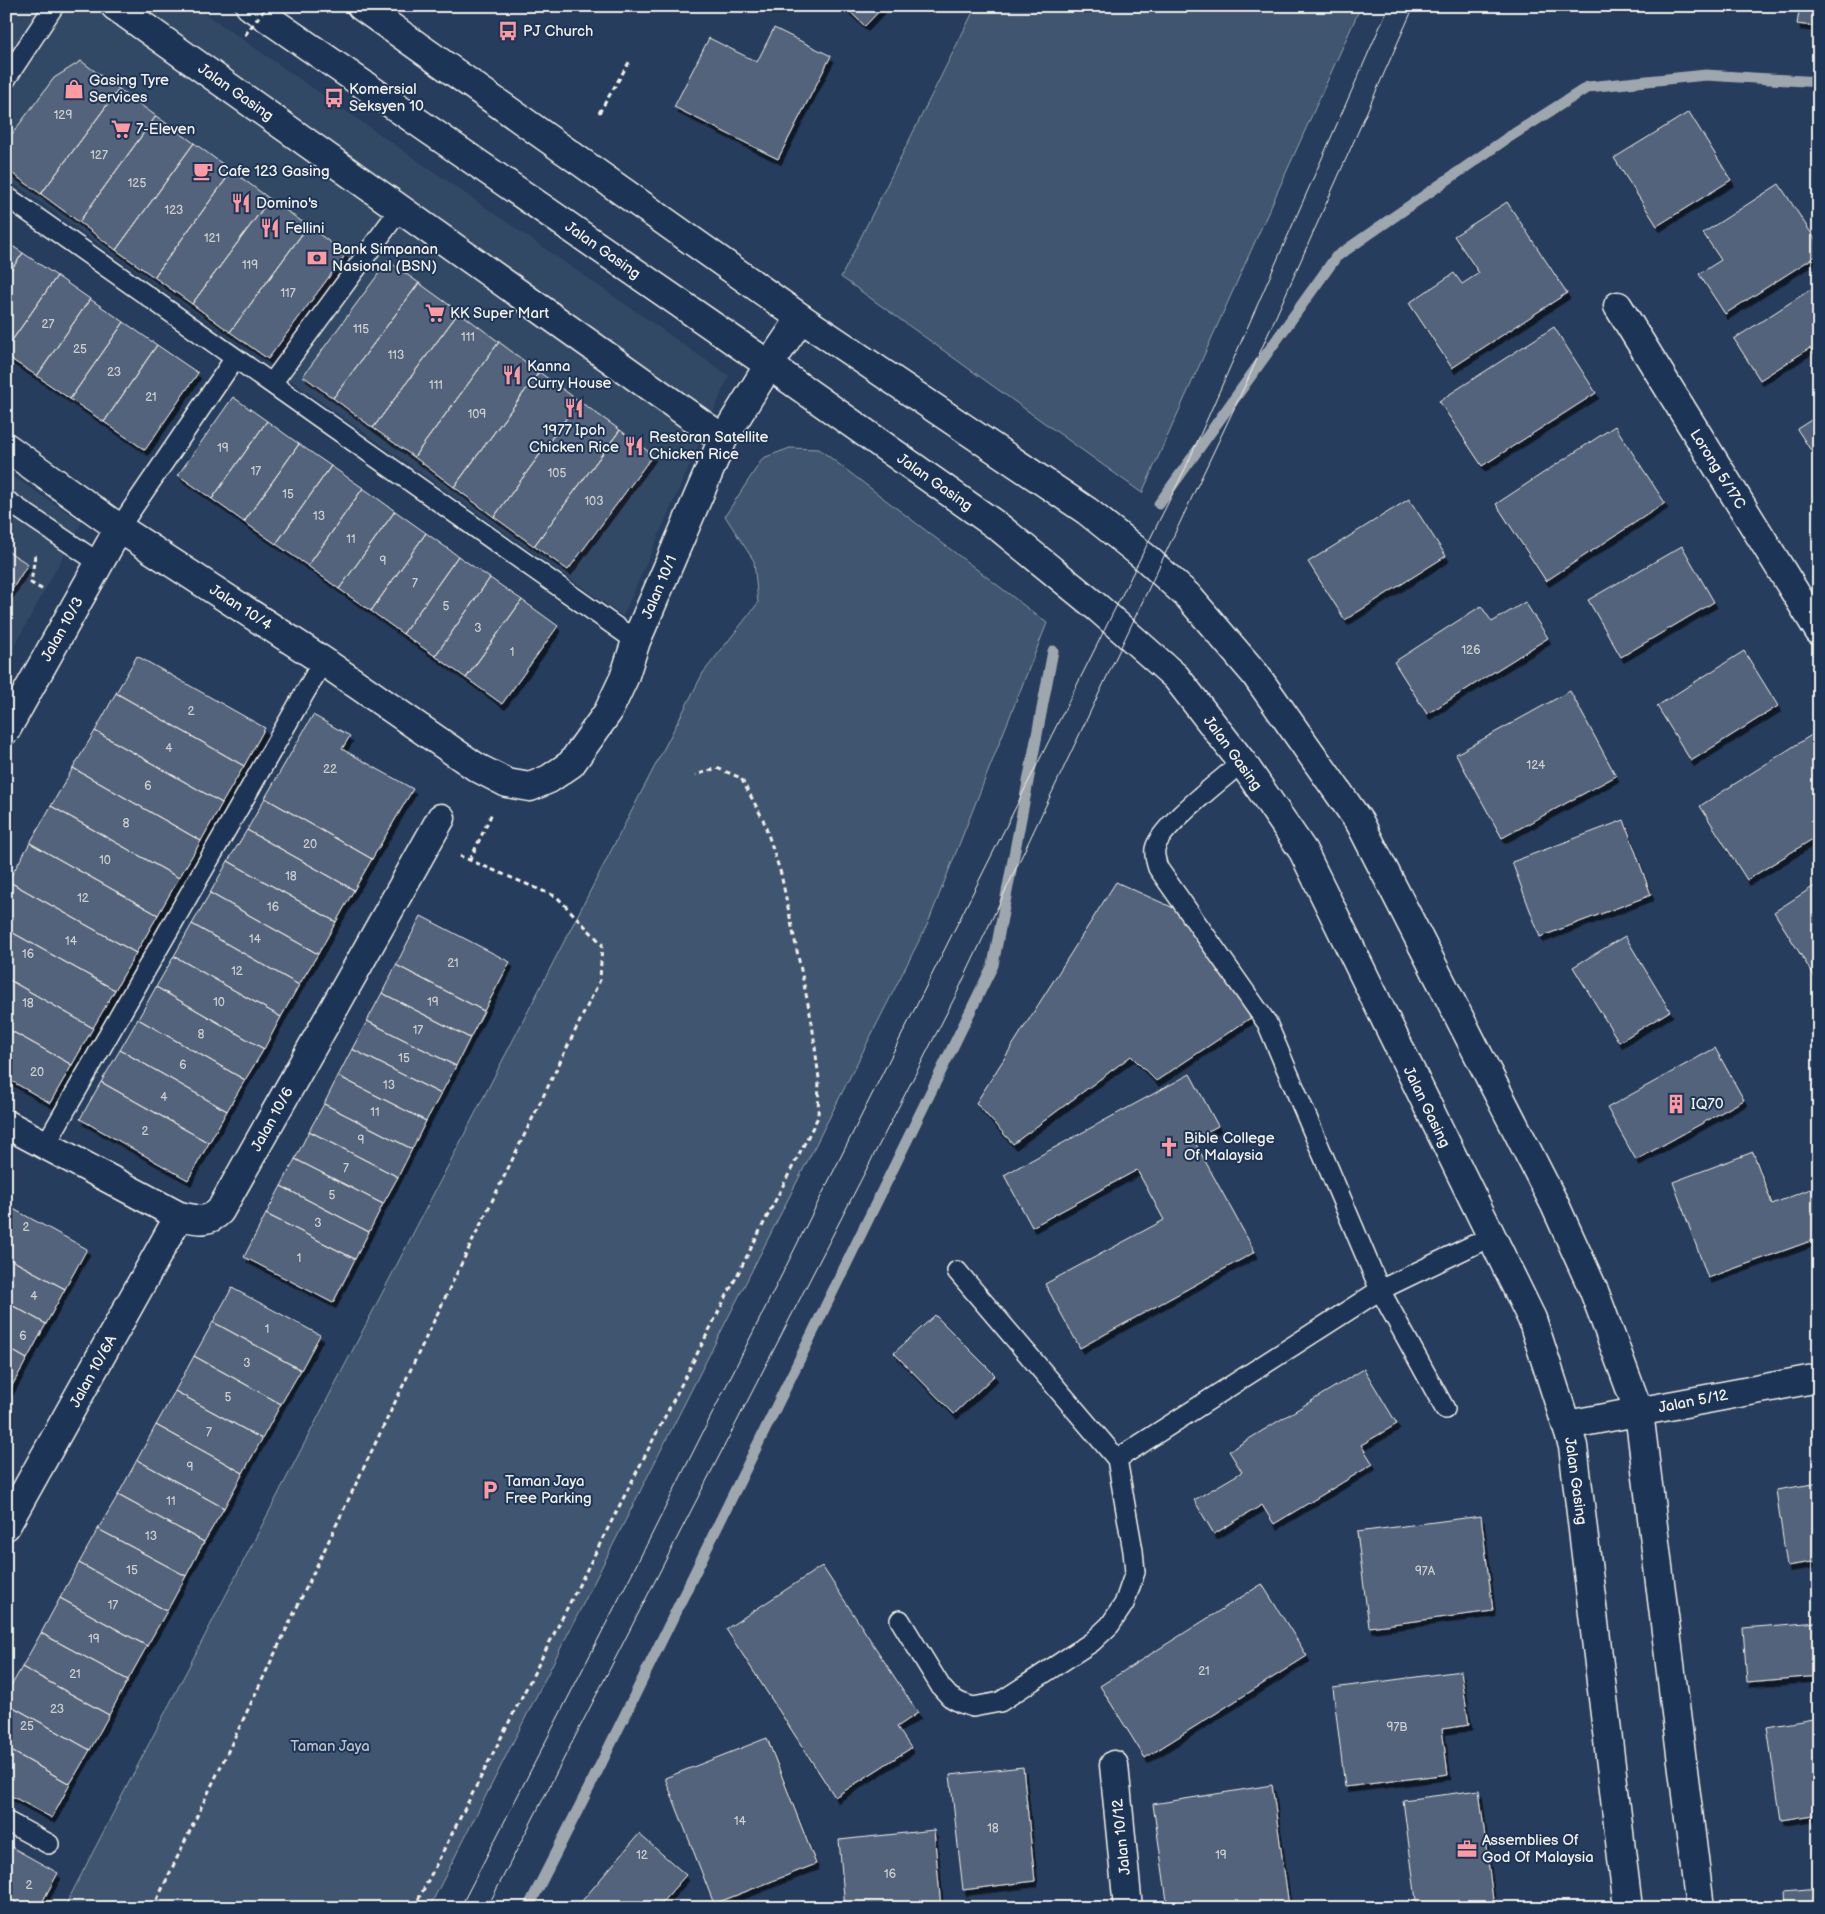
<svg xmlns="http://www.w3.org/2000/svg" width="1825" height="1914" font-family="'Balsamiq Sans',sans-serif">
	<defs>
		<filter id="shadow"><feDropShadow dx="3" dy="5.5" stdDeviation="0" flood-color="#0009"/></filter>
	</defs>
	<rect width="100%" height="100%" fill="#263d5d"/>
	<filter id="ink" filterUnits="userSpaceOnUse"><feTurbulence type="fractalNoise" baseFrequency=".02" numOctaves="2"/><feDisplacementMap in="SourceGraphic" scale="10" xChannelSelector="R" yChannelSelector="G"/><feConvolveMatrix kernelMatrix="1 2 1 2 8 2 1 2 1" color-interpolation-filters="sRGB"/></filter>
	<g filter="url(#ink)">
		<path fill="#334966" d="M6 6H194L729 376 623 616 6 178Z
			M6 472 82 522 6 661Z"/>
		<path fill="#40546f" stroke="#9aa2ac" d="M976 6H1361L1142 493 841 277Z
			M790 448 819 449 1047 623 928 923 429 1908H64L703 673 758 603 754 561 725 516 763 458Z"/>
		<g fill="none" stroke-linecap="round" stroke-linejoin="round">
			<path stroke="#9fa7ae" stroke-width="11" d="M1159 504 1336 257 1506 139 1588 87 1706 75 1819 82
				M528 1908 596 1774 993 965 1053 651"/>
		</g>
		<path fill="#52647b" stroke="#f4f1e8" filter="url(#shadow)" d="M844 6H884L865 26Z
			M1800 6H1819V27L1797 24Z
			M774 28 831 56 778 159 674 107 709 38 757 62Z
			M81 61 119 89 41 194 6 169V142L54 78Z
			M119 89 156 116 79 222 41 194Z
			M1689 112 1731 180 1657 226 1614 158Z
			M156 116 194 143 116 250 79 222Z
			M194 143 232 171 154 277 116 250Z
			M232 171 270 199 192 304 154 277Z
			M1779 184 1819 245V254L1725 314 1699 274 1721 260 1703 233Z
			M270 199 308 226 230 332 192 304Z
			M1507 202 1567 293 1452 368 1409 303 1454 273 1462 284 1479 273 1454 236Z
			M308 226 346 254 268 359 230 332Z
			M6 242 23 253 6 277Z
			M23 253 57 276 6 349V277Z
			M388 261 419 283 333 398 303 376Z
			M57 276 90 299 37 376 6 356V349Z
			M419 283 459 312 373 428 333 398Z
			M1819 284V362L1810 348 1760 380 1734 339Z
			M90 299 124 322 70 399 37 376Z
			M459 312 499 342 414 457 373 428Z
			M124 322 157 345 104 422 70 399Z
			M1554 327 1596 393 1482 466 1439 401Z
			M499 342 539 372 454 487 414 457Z
			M157 345 198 373 145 450 104 422Z
			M539 372 579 401 494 517 454 487Z
			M233 397 267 421 212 499 178 475Z
			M579 401 620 430 534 546 494 517Z
			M1819 415V463L1797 429Z
			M267 421 299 444 244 522 212 499Z
			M1615 426 1665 503 1546 581 1496 504Z
			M620 430 653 455 568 570 534 546Z
			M299 444 331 466 276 544 244 522Z
			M331 466 363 488 308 566 276 544Z
			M363 488 395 511 339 589 308 566Z
			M1409 499 1446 556 1345 620 1308 562Z
			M395 511 426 533 371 611 339 589Z
			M426 533 458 556 403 634 371 611Z
			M1682 546 1714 602 1621 657 1588 600Z
			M6 550 28 564 6 599Z
			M458 556 490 578 435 656 403 634Z
			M490 578 522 600 466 678 435 656Z
			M522 600 558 626 502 704 466 678Z
			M1525 602 1548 638 1427 714 1394 662 1481 606 1492 622Z
			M1744 651 1778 706 1691 761 1657 706Z
			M137 656 265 728 244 766 116 693Z
			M1570 691 1616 776 1502 838 1456 754Z
			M116 693 244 766 222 803 95 731Z
			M313 715 350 736 342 749 413 789 372 859 265 798Z
			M95 731 222 803 201 841 73 768Z
			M1813 734 1819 743V835L1747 880 1700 806Z
			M73 768 201 841 179 878 51 806Z
			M265 798 372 859 354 890 247 830Z
			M51 806 179 878 158 915 30 843Z
			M1624 820 1651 895 1540 937 1512 862Z
			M247 830 354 890 336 922 228 861Z
			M30 843 158 915 136 953 8 881Z
			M228 861 336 922 318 954 210 893Z
			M8 881 136 953 115 990 6 929V884Z
			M1116 882 1178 910 1252 1017 1156 1081 1131 1056 1013 1144 976 1103Z
			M1819 883V984L1774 912Z
			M210 893 318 954 299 985 192 924Z
			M421 916 510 962 484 1011 396 965Z
			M192 924 299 985 281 1017 174 956Z
			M6 929 115 990 93 1028 6 978Z
			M1625 936 1670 1011 1619 1042 1573 967Z
			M174 956 281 1017 264 1049 156 987Z
			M396 965 484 1011 470 1038 382 993Z
			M6 978 93 1028 72 1065 6 1028Z
			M156 987 264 1049 245 1080 138 1019Z
			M382 993 470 1038 456 1066 367 1021Z
			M138 1019 245 1080 227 1111 120 1050Z
			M367 1021 456 1066 441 1094 352 1049Z
			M6 1028 72 1065 50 1103 6 1078Z
			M1715 1048 1744 1100 1636 1160 1607 1108Z
			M352 1049 441 1094 426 1121 338 1076Z
			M120 1050 227 1111 209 1143 101 1082Z
			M1190 1074 1218 1126 1193 1139 1255 1252 1080 1348 1045 1284 1164 1220 1137 1170 1032 1227 1004 1175Z
			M338 1076 426 1121 412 1149 324 1104Z
			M101 1082 209 1143 188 1180 80 1119Z
			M324 1104 412 1149 398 1177 309 1131Z
			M309 1131 398 1177 383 1204 295 1159Z
			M1753 1152 1772 1204 1813 1188 1819 1204V1238L1708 1278 1673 1182Z
			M295 1159 383 1204 369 1232 281 1186Z
			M281 1186 369 1232 355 1259 266 1214Z
			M6 1205 87 1249 65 1289 6 1257Z
			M266 1214 355 1259 333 1303 244 1257Z
			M6 1257 65 1289 46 1324 6 1302Z
			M232 1288 320 1335 301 1370 213 1322Z
			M6 1302 46 1324 27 1359 6 1347Z
			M935 1315 995 1375 954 1414 894 1353Z
			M213 1322 301 1370 281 1404 194 1356Z
			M6 1347 27 1359 8 1393 6 1392Z
			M194 1356 281 1404 262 1439 175 1391Z
			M1364 1369 1397 1424 1361 1445 1373 1464 1274 1524 1262 1505 1214 1534 1194 1500 1242 1472 1229 1451Z
			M175 1391 262 1439 243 1473 156 1425Z
			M156 1425 243 1473 224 1508 137 1460Z
			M137 1460 224 1508 204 1542 118 1495Z
			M1819 1483V1561L1787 1566 1776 1490Z
			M118 1495 204 1542 186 1576 98 1529Z
			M1481 1516 1493 1611 1369 1627 1357 1532Z
			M98 1529 186 1576 167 1611 79 1563Z
			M79 1563 167 1611 147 1646 60 1598Z
			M822 1566 918 1713 897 1727 911 1748 835 1797 726 1629Z
			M1262 1584 1307 1656 1145 1758 1100 1686Z
			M60 1598 147 1646 128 1680 41 1633Z
			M1819 1622V1676L1747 1682 1743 1628Z
			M41 1633 128 1680 109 1715 22 1667Z
			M22 1667 109 1715 90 1750 6 1703V1695Z
			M1461 1671 1469 1725 1442 1729 1448 1774 1345 1787 1333 1688Z
			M6 1703 90 1750 70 1784 6 1748Z
			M1819 1718V1814L1781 1820 1767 1727Z
			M767 1738 816 1864 714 1904 665 1778Z
			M6 1748 70 1784 52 1818 6 1793Z
			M1023 1767 1035 1881 963 1890 950 1775Z
			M1272 1785 1289 1906 1276 1908H1168L1153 1804Z
			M1479 1790 1494 1908H1417L1403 1800Z
			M934 1830 941 1908H845L839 1840Z
			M639 1834 686 1875 657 1908H576Z
			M6 1844 58 1873 39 1908H26L6 1897Z
			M1819 1888V1908H1786L1785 1891Z
			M6 1897 26 1908H6Z"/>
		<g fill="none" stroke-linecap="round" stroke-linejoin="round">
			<defs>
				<path id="service" d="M6 79 54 6
					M6 196 636 641
					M272 383 400 209
					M6 500 99 563
					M119 528 235 358
					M1242 762C1223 779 1159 827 1155 849 1154 855 1156 862 1158 868L1267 1023 1380 1290 1445 1409
					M46 1144 323 661
					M957 1271 1117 1459
					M900 1620 941 1687 950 1697 961 1703 973 1707 1000 1702 1092 1642 1110 1625 1124 1604 1135 1572 1133 1551 1117 1459 1380 1290 1490 1237
					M6 1821 49 1844"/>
				<path id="minor" d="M115 6 723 439
					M1618 306 1819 631
					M6 447 119 528 323 661 476 767 507 783 530 787 549 779 571 764 608 712 624 678 636 641 723 439 769 365 801 318
					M6 730 119 528
					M6 1124 179 1216C196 1219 207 1224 220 1211L441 818
					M1567 1425 1819 1378
					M6 1526 179 1216
					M1114 1765 1128 1908"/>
				<path id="primary" d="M250 6 769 365 1000 528 1098 608 1176 677 1242 762 1303 851 1532 1319 1573 1446 1628 1908
					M361 6 801 318 1087 511 1146 558 1188 596 1255 674 1360 823 1555 1205 1594 1291 1639 1412 1700 1908"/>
			</defs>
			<use href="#service" stroke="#f4f1e8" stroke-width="22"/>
			<use href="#minor" stroke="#f4f1e8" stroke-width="31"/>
			<use href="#primary" stroke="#f4f1e8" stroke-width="31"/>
			<path stroke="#f4f1e8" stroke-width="3" stroke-dasharray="5 4" stroke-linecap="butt" d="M599 113 631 59
				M35 555 31 583 45 591
				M470 860 492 813
				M153 1908 454 1279 600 980 602 944 557 897 460 856
				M414 1908 818 1117 819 1079 812 1023 781 874 763 819 741 778 717 768 696 775"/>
			<use href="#service" stroke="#1d3557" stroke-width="19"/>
			<use href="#minor" stroke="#1d3557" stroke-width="28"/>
			<use href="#primary" stroke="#1d3557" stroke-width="28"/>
			<path stroke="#f4f1e8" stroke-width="1" d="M460 1908 647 1544 1186 467 1389 6
				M487 1908 955 997 1249 377 1414 6"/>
			<path stroke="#f4f1e8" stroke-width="3" stroke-dasharray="5 4" stroke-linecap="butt" d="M245 35 267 6"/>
		</g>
	</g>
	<defs>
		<symbol id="bus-bare" viewBox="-9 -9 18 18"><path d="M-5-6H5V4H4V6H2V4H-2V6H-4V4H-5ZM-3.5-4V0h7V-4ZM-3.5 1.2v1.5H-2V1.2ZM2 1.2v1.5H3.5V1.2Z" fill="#ff9aa2" stroke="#1d3557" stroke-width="2.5" paint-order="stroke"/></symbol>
		<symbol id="shop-bare" viewBox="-9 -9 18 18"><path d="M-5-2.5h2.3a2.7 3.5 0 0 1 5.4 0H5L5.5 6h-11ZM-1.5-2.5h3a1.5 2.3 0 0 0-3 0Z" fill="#ff9aa2" stroke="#1d3557" stroke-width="2.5" paint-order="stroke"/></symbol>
		<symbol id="supermarket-bare" viewBox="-9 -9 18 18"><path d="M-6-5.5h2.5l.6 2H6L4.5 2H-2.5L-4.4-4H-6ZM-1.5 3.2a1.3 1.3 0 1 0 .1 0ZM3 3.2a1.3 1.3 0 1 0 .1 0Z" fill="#ff9aa2" stroke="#1d3557" stroke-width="2.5" paint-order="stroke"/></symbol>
		<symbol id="cafe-bare" viewBox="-9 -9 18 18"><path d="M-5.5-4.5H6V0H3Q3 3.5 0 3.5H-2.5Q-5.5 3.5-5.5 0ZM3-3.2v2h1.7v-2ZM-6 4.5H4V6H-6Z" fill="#ff9aa2" stroke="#1d3557" stroke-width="2.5" paint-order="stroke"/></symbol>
		<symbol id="restaurant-bare" viewBox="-9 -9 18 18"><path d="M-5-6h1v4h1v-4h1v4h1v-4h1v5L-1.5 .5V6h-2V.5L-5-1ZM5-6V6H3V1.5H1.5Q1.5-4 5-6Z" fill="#ff9aa2" stroke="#1d3557" stroke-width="2.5" paint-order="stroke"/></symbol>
		<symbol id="bank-bare" viewBox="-9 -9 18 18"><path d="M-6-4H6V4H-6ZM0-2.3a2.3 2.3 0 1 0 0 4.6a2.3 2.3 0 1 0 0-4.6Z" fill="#ff9aa2" stroke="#1d3557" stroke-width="2.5" paint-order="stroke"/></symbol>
		<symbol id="building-bare" viewBox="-9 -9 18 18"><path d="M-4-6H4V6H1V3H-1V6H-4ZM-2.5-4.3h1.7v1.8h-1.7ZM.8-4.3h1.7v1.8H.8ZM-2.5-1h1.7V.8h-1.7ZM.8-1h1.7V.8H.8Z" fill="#ff9aa2" stroke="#1d3557" stroke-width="2.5" paint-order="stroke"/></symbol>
		<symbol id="church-bare" viewBox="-9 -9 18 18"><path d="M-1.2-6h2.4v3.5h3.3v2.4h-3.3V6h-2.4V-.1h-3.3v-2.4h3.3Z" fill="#ff9aa2" stroke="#1d3557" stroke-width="2.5" paint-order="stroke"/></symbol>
		<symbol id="parking-bare" viewBox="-9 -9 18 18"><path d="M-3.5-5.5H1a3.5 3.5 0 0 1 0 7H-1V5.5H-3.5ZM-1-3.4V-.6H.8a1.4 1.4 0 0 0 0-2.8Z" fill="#ff9aa2" stroke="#1d3557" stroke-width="2.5" paint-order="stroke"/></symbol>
		<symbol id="office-bare" viewBox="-9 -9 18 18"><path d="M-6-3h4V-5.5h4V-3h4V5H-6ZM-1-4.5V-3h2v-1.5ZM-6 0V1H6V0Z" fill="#ff9aa2" stroke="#1d3557" stroke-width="2.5" paint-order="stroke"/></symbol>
	</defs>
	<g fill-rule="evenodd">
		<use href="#bus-bare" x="494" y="17" width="28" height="28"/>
		<use href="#shop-bare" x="60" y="75" width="28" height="28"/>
		<use href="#bus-bare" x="320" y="84" width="28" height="28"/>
		<use href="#supermarket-bare" x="107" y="115" width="28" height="28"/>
		<use href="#cafe-bare" x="189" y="157" width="28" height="28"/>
		<use href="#restaurant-bare" x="227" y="189" width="28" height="28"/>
		<use href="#restaurant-bare" x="256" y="214" width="28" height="28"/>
		<use href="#bank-bare" x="303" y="244" width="28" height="28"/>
		<use href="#supermarket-bare" x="421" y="299" width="28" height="28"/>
		<use href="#restaurant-bare" x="498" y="361" width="28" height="28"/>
		<use href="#restaurant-bare" x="560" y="394" width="28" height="28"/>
		<use href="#restaurant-bare" x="620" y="432" width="28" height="28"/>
		<use href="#building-bare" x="1662" y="1090" width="28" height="28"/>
		<use href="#church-bare" x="1155" y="1133" width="28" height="28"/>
		<use href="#parking-bare" x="476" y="1476" width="28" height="28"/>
		<use href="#office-bare" x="1453" y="1835" width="28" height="28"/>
	</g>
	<g text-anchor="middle" stroke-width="4" stroke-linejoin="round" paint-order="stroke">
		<g font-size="12" fill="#cccecd">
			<text x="63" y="119">129</text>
			<text x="99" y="159">127</text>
			<text x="137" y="187">125</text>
			<text x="174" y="214">123</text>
			<text x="212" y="242">121</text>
			<text x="250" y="269">119</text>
			<text x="288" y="297">117</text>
			<text x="48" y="328">27</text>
			<text x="361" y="333">115</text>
			<text x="468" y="341">111</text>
			<text x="80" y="353">25</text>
			<text x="396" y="359">113</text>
			<text x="114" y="376">23</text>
			<text x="436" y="389">111</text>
			<text x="151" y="401">21</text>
			<text x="477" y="418">109</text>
			<text x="223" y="452">19</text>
			<text x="256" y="475">17</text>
			<text x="557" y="477">105</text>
			<text x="288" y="498">15</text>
			<text x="594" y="505">103</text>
			<text x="319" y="520">13</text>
			<text x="351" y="543">11</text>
			<text x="383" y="565">9</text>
			<text x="415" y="587">7</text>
			<text x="446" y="610">5</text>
			<text x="478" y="632">3</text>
			<text x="1471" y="654">126</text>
			<text x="512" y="656">1</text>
			<text x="191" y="715">2</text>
			<text x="169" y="752">4</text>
			<text x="1536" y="769">124</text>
			<text x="330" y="773">22</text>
			<text x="148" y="790">6</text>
			<text x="126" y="827">8</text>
			<text x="310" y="848">20</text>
			<text x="105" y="864">10</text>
			<text x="291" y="880">18</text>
			<text x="83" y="902">12</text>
			<text x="273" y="911">16</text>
			<text x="255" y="943">14</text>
			<text x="71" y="945">14</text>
			<text x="28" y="958">16</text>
			<text x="453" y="967">21</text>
			<text x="237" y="975">12</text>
			<text x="219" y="1006">10</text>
			<text x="433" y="1006">19</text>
			<text x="28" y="1007">18</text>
			<text x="418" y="1034">17</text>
			<text x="201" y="1038">8</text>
			<text x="404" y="1062">15</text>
			<text x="183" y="1069">6</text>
			<text x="37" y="1076">20</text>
			<text x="389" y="1089">13</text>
			<text x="164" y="1101">4</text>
			<text x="375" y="1116">11</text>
			<text x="145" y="1135">2</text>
			<text x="361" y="1144">9</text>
			<text x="346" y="1172">7</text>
			<text x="332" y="1199">5</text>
			<text x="318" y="1227">3</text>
			<text x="26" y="1231">2</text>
			<text x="299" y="1262">1</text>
			<text x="34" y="1300">4</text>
			<text x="267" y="1333">1</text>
			<text x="23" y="1340">6</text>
			<text x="247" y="1367">3</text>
			<text x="228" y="1401">5</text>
			<text x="209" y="1436">7</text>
			<text x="190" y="1471">9</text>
			<text x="171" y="1505">11</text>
			<text x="151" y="1540">13</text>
			<text x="132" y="1574">15</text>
			<text x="1425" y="1575">97A</text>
			<text x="113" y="1609">17</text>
			<text x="94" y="1643">19</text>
			<text x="1204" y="1675">21</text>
			<text x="75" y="1678">21</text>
			<text x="57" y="1713">23</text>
			<text x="27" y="1730">25</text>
			<text x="1397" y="1731">97B</text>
			<text x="740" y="1825">14</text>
			<text x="993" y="1832">18</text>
			<text x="642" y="1859">12</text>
			<text x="1221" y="1859">19</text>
			<text x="890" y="1878">16</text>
			<text x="29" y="1889">2</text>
		</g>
		<g font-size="15" fill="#f4f1e8" stroke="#1d3557" text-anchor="start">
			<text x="523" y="36">PJ Church</text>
			<text x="89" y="85">Gasing Tyre<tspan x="89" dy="17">Services</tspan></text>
			<text x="349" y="94">Komersial<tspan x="349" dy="17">Seksyen 10</tspan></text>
			<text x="136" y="134">7-Eleven</text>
			<text x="218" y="176">Cafe 123 Gasing</text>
			<text x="256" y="208">Domino's</text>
			<text x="285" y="233">Fellini</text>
			<text x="332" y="254">Bank Simpanan<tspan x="332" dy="17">Nasional (BSN)</tspan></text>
			<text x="450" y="318">KK Super Mart</text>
			<text x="527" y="371">Kanna<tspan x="527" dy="17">Curry House</tspan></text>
			<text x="574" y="435" text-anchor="middle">1977 Ipoh<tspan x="574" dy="17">Chicken Rice</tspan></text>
			<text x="649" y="442">Restoran Satellite<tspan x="649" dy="17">Chicken Rice</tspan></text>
			<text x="1691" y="1109">IQ70</text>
			<text x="1184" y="1143">Bible College<tspan x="1184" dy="17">Of Malaysia</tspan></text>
			<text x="505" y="1486">Taman Jaya<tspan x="505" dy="17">Free Parking</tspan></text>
			<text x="1482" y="1845">Assemblies Of<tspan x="1482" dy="17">God Of Malaysia</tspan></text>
		</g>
		<g font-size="15" fill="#f4f1e8" stroke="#1d3557">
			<text transform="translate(236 92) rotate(35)" y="5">Jalan Gasing</text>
			<text transform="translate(603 250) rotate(35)" y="5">Jalan Gasing</text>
			<text transform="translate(1718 469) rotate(58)" y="5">Lorong 5/17C</text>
			<text transform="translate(935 482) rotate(35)" y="5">Jalan Gasing</text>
			<text transform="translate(659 587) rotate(-67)" y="5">Jalan 10/1</text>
			<text transform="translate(241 607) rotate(33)" y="5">Jalan 10/4</text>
			<text transform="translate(62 629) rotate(-61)" y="5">Jalan 10/3</text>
			<text transform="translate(1233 753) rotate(54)" y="5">Jalan Gasing</text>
			<text transform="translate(1427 1107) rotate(64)" y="5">Jalan Gasing</text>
			<text transform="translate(272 1119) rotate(-61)" y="5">Jalan 10/6</text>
			<text transform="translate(93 1371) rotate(-61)" y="5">Jalan 10/6A</text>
			<text transform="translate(1693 1401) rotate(-11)" y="5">Jalan 5/12</text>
			<text transform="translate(1576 1481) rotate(82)" y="5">Jalan Gasing</text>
			<text transform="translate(1121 1837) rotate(-96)" y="5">Jalan 10/12</text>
		</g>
		<g font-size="15" fill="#bec2c4" stroke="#1d3557">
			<text x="330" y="1751">Taman Jaya</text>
		</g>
	</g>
	<rect width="1825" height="1914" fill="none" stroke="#1d3557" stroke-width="25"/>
	<rect x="12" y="12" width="1800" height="1889" fill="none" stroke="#f4f1e8" stroke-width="2" filter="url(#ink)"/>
</svg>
